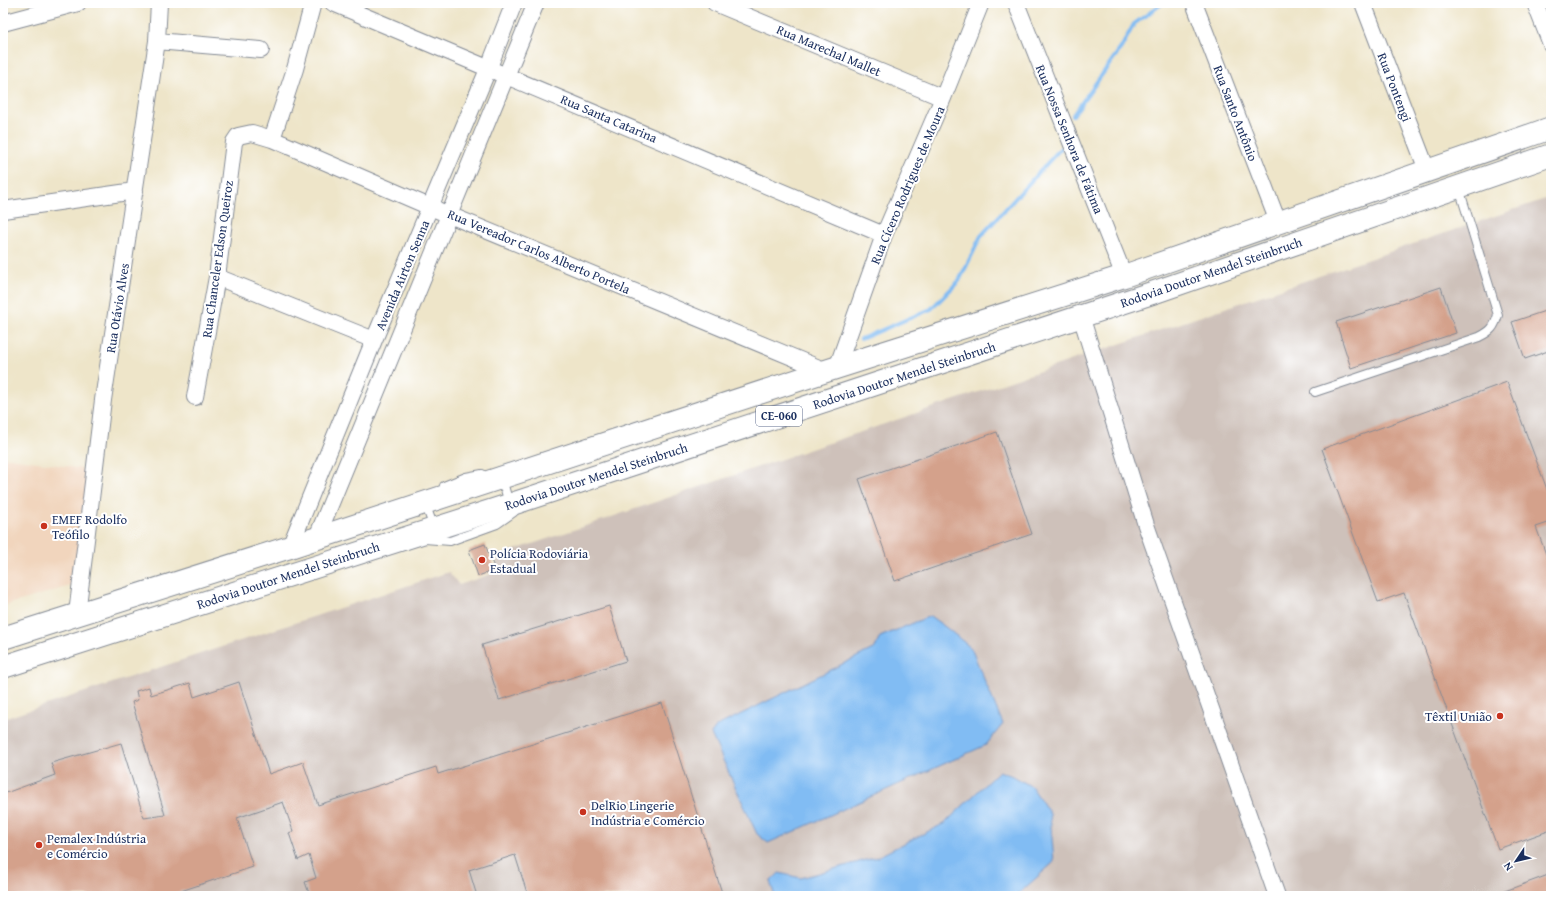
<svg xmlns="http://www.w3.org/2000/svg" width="1554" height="899" font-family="'Gentium Book Plus',serif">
	<rect width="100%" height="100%" fill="#fff"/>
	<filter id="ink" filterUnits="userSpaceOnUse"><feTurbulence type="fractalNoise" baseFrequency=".025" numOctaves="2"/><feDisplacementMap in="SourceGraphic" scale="8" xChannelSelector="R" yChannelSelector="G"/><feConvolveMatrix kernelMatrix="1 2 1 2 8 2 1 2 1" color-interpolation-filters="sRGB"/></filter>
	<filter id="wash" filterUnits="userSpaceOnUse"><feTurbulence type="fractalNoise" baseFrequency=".012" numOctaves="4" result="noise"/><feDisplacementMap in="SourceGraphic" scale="16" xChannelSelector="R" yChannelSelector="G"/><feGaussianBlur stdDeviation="0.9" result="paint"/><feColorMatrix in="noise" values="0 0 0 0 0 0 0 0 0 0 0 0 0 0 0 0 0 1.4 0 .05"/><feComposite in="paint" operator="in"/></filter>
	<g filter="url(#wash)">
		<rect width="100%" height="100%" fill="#eee5c9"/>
		<path fill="#f1d5bd" d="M3 457 91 470 80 583 3 606Z"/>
		<path fill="#cec1ba" d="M1551 197V896H3V719L449 572 459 585 497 572V556Z"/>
		<path fill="#81bcf3" stroke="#4e76a8" d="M930 616 948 629 971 648 1003 724 986 745 768 843 757 834 711 734 717 726 875 648 880 637Z
			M999 771 1015 777 1032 787 1050 814 1054 862 1016 896H775L770 882 779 873 801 878 877 857 945 823Z"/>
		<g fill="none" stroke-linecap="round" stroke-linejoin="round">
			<path stroke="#81bcf3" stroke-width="4" d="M1073 115 1121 48 1134 24 1163 3
				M861 339 931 309 959 281 981 236 1061 148"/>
		</g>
		<g id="blocks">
			<path fill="#d4a18b" d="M1441 287 1456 333 1351 368 1336 322Z
				M1551 309V350L1525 359 1512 322Z
				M1507 382 1551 500V522L1536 527 1551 568V830L1498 849 1404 593 1378 602 1322 449Z
				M997 432 1032 534 895 581 859 479Z
				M485 544 495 570 478 576 469 550Z
				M609 606 626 661 499 700 482 645Z
				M239 682 269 774 303 762 318 805 436 767 438 774 662 703 723 896H528L515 855 469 870 477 896H310L305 882 316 878 309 855 298 860 289 833 293 831 283 802 237 818 253 867 166 896H3V794L55 775 51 763 121 743 144 818 165 815 132 702 138 700 136 691 149 687 151 695 190 683 194 697Z
				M1551 874V896H1495L1494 895Z"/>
		</g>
	</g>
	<g filter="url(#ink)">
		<use href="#blocks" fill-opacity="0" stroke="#848a94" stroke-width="1"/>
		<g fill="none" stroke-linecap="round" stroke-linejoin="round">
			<defs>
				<path id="lane" d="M1315 392 1479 337C1491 331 1494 328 1498 315L1459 188
					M502 478 509 504
					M444 486 466 477 482 474
					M425 503 434 528
					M425 539 450 541 497 524 514 512"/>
				<path id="street" d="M333 3 884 235
					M715 3 943 98
					M1016 3 1124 276
					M1194 3 1278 222
					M1363 3 1427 170
					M1535 3 1551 44
					M3 23 78 3
					M157 41 261 50
					M272 139 295 69 313 3
					M3 210 135 191
					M217 277 374 340
					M1081 316 1146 525 1277 896
					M837 368 884 235 943 98 981 3
					M195 397 217 277 234 142 238 136 252 133 272 139 430 207 826 371
					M317 537 536 3
					M290 547 374 340 489 67 514 3
					M77 614 103 400 157 41 159 3"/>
				<path id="highway" d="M3 638 290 547 826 371 1124 276 1551 128
					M3 667 509 505 1158 291 1551 155"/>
			</defs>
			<use href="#lane" stroke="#848a94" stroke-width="10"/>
			<use href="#street" stroke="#848a94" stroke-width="18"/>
			<use href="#highway" stroke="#848a94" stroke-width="24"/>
			<use href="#lane" stroke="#fff" stroke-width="8"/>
			<use href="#street" stroke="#fff" stroke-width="16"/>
			<use href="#highway" stroke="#fff" stroke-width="22"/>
		</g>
	</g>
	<g fill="#c8321e" stroke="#fff" stroke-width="1.5">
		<circle cx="44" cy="526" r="4"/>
		<circle cx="482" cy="560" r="4"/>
		<circle cx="1500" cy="716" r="4"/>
		<circle cx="583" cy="812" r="4"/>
		<circle cx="39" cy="845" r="4"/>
	</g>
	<g text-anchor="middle" stroke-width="4" stroke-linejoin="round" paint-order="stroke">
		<rect fill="#fff" stroke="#5f6d8e" stroke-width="1" x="756" y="406" width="46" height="20" rx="3"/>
		<g font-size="12" font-weight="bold" fill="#1b2f5e">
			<text x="779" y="420">CE-060</text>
		</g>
		<g font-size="13" fill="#1b2f5e" stroke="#fff">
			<text transform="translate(829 50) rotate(23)" y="5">Rua Marechal Mallet</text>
			<text transform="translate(1395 87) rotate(69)" y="5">Rua Pontengi</text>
			<text transform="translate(1236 113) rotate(69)" y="5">Rua Santo Antônio</text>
			<text transform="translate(609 118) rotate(23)" y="5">Rua Santa Catarina</text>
			<text transform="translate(1070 139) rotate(68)" y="5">Rua Nossa Senhora de Fátima</text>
			<text transform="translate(907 185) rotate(-67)" y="5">Rua Cícero Rodrigues de Moura</text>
			<text transform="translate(539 251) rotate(23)" y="5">Rua Vereador Carlos Alberto Portela</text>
			<text transform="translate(217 259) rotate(-82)" y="5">Rua Chanceler Edson Queiroz</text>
			<text transform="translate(1211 272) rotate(-19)" y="5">Rodovia Doutor Mendel Steinbruch</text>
			<text transform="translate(402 275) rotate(-67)" y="5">Avenida Airton Senna</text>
			<text transform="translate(117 308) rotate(-81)" y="5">Rua Otávio Alves</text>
			<text transform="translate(904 375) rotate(-18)" y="5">Rodovia Doutor Mendel Steinbruch</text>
			<text transform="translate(596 476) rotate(-18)" y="5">Rodovia Doutor Mendel Steinbruch</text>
			<text transform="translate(288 575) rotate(-18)" y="5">Rodovia Doutor Mendel Steinbruch</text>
		</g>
		<g font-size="13" fill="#1b2f5e" stroke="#fff" text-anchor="start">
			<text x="52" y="524">EMEF Rodolfo<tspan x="52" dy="15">Teófilo</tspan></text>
			<text x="490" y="558">Polícia Rodoviária<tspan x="490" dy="15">Estadual</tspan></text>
			<text x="1492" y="721" text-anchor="end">Têxtil União</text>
			<text x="591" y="810">DelRio Lingerie<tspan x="591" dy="15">Indústria e Comércio</tspan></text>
			<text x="47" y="843">Pemalex Indústria<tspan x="47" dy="15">e Comércio</tspan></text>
		</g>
	</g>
	<rect width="1554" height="899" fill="none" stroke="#fff" stroke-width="16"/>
	<g transform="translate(1516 861) rotate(235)" stroke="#ffffff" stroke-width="3" paint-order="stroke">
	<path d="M0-3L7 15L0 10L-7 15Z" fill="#1b2f5e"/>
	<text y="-6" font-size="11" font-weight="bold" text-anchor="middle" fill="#1b2f5e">N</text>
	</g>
</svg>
